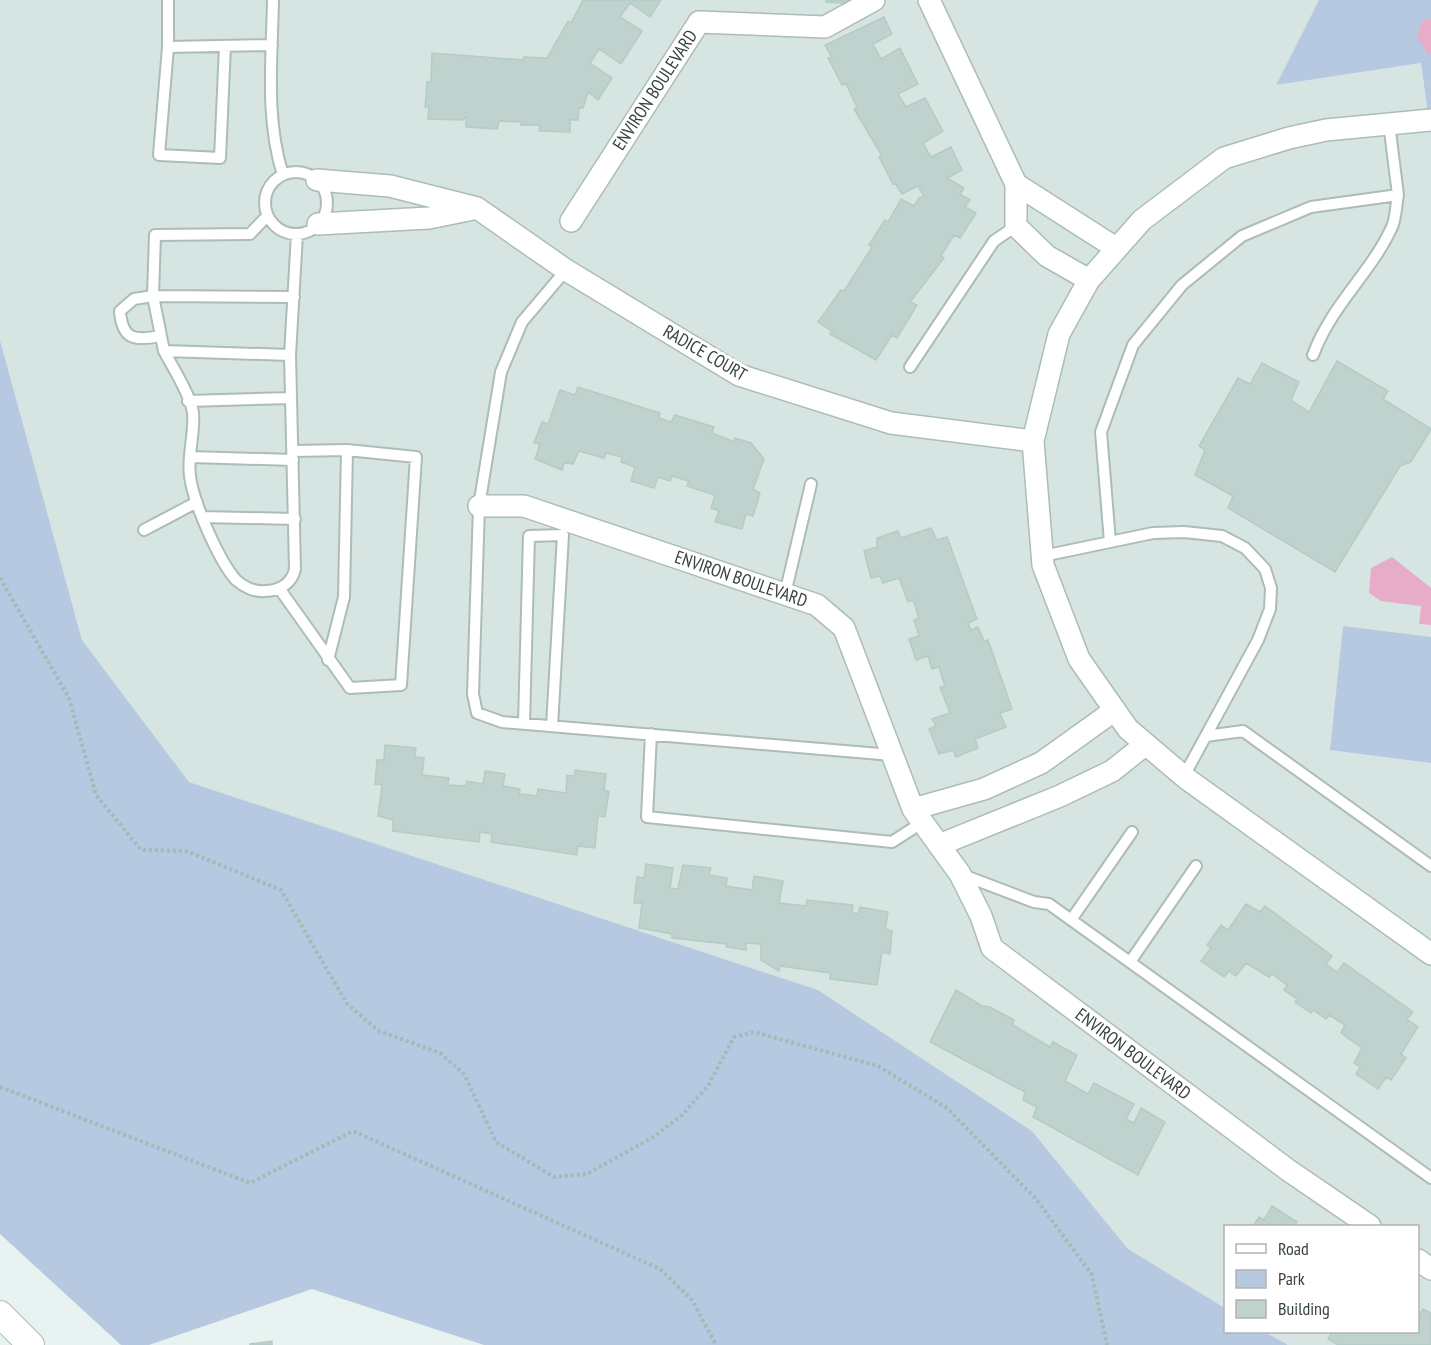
<svg xmlns="http://www.w3.org/2000/svg" width="1431" height="1345" font-family="'PT Sans Narrow',sans-serif">
	<rect width="100%" height="100%" fill="#e8f2f0"/>
	<path fill="#d7e5e2" d="M0 0H1319L1276 85 1421 63 1431 137V1345H1288L1265 1332H1418V1226H1226L1225 1308 1128 1249 1032 1131 818 990 189 782 82 640 0 340Z"/>
	<path fill="#b6c9e1" d="M1319 0H1431V136L1421 63 1276 85Z
		M0 340 82 640 189 782 818 990 1032 1131 1128 1249 1225 1308 1226 1332H1265L1288 1345H484L312 1289 149 1345H121L0 1234Z
		M1343 626 1431 637V763L1330 750Z"/>
	<path fill="#e7acc8" d="M1431 18V54L1428 55 1417 36 1422 22Z
		M1392 557 1431 588V625L1419 624 1421 606 1381 601 1369 593 1371 568Z"/>
	<path fill="#bfd2cd" stroke="#b3ccc5" stroke-width="1.5" d="M583 0H661L650 17 630 3 620 17 642 31 621 64 599 49 590 63 612 78 598 100 588 92 583 108H579L578 120H570V132L539 131 540 125H521V122L499 121 497 129 466 127V117L462 120 428 119 429 107H425L427 82H431L432 53 524 60V57L547 58 568 21 571 23Z
		M826 0H848V3L826 2Z
		M884 17 892 34 873 44 881 59 900 48 918 84 898 94 906 107 925 98 943 131 923 143 931 157 951 147 962 170 947 178 964 188 960 194 970 200 965 207 976 213 960 238 954 235 941 256 944 258 910 302 917 305 897 338 892 335 876 360 830 334 832 331 818 322 841 290 844 291 872 247 869 245 885 220 888 222 901 199 914 206 919 198 924 196 918 186 902 194 895 183 893 184 879 157 882 156 854 109 857 107 846 84 842 85 828 58H832L825 45Z
		M1337 361 1388 391 1383 399 1431 429 1411 462 1400 466 1335 572 1228 508 1233 496 1195 475 1205 450 1199 446 1238 378 1250 384 1262 363 1299 382 1291 400 1309 412Z
		M578 387 660 413 659 418 671 422 675 415 714 427 712 433 734 442 735 438 751 443 764 459 753 489 760 493 753 516 746 514 742 529 715 522 719 511 711 508 715 495 687 486 689 481 672 476 670 481 658 477 654 488 631 481 635 467 621 462 622 457 606 453 604 458 579 451 573 464 564 463 562 470 535 459 540 444 534 443 542 422 548 424 560 390 575 395Z
		M931 528 937 540 947 537 977 619 968 623 971 630 978 627 984 641 988 640 1012 709 1000 713 1006 727 975 739 978 748 956 757 953 750 939 754 929 729 936 726 932 719 950 713 940 687 945 686 939 667 932 669 928 656 916 660 909 639 919 636 914 620 919 618 913 600 908 602 899 578 883 583 880 576 871 578 864 551 877 547V538L898 531 901 538Z
		M385 745 416 748 415 757 424 758 422 775 449 778 448 785 466 786 467 781 483 784 485 771 505 774 503 786 520 789 519 794 537 796 538 789 566 793 567 775 574 776 575 770 606 774 604 790 609 792 605 817 598 816 595 848 578 846 577 855 491 842 492 834 480 832 479 842 393 831V820L378 816 382 785 375 784 377 760H384Z
		M646 864 673 868 670 888 678 889 683 865 711 868 709 875 727 878 726 886 752 890 754 876 783 881 779 903 806 906 807 900 853 905 852 913 858 914 860 907 888 912 885 929 892 931 890 954 882 952 877 985 830 979V973L780 966 779 971 761 960V944L746 943V950L726 947 727 944 672 938V934L639 928 642 903H634L637 877 644 878Z
		M1246 904 1260 912 1265 906 1332 956 1326 964 1337 972 1344 963 1413 1012 1407 1019 1418 1027 1401 1054 1406 1058 1391 1080 1386 1077 1378 1089 1356 1074 1360 1067 1354 1063 1362 1048 1341 1033 1345 1025 1329 1015 1326 1019 1313 1010 1311 1013 1295 1002 1297 999 1284 990 1287 985 1272 974 1269 977 1246 963 1236 976 1229 971 1224 977 1201 961 1211 948 1207 945 1221 925 1228 930Z
		M956 990 982 1006 990 1007 1014 1020 1013 1025 1050 1047 1053 1042 1077 1055 1065 1081 1088 1094 1094 1083 1134 1104 1126 1119 1134 1123 1141 1108 1165 1122 1138 1175 1033 1117 1037 1107 1023 1100 1025 1092 930 1042Z
		M1272 1206 1297 1222 1294 1226H1253L1259 1217 1264 1220Z
		M1423 1309 1431 1313V1345H1338L1328 1339 1332 1332H1418V1318Z
		M272 1341V1345H250V1344Z"/>
	<g fill="none" stroke-linecap="round" stroke-linejoin="round">
		<defs>
			<path id="service" d="M168 0V47L272 45
				M273 0C272 58 265 119 283 175
				M168 47 159 155 220 158 225 46
				M265 203a31 31 0 1 1 62 0a31 31 0 1 1-62 0Z
				M267 216 250 234 155 235 153 296 294 297
				M566 270 522 322 501 372 479 506 473 694 477 713 502 722 892 755
				M160 336C135 341 122 340 120 311L134 299 153 296 164 351
				M290 355 164 351C172 366 191 396 193 413 195 434 187 456 190 476 193 502 219 561 236 580 244 587 255 592 265 591 280 591 292 583 295 569L290 355 297 234
				M1313 355C1332 304 1371 273 1392 227 1396 218 1396 205 1398 195
				M910 367 994 241 1016 226
				M188 401 291 398
				M293 451 347 450 344 597 328 660
				M191 457 293 460
				M202 517 295 519
				M144 530 197 502
				M1110 542 1101 432 1133 345 1182 285 1242 236 1311 207 1398 195 1389 123
				M1043 556 1153 533 1184 532 1222 536 1245 548 1265 569 1271 588 1270 609 1258 640 1184 776
				M279 588 350 688 401 685 416 457 347 450
				M785 594 811 484
				M524 723 529 536 563 535 552 726
				M651 734 647 817 892 842 923 822
				M1206 736 1243 731 1431 866
				M963 875 1034 902 1049 904 1431 1178
				M1071 920 1132 832
				M1130 962 1196 866"/>
			<path id="minor" d="M929 0 1016 184V226L1047 256 1089 280
				M1431 120 1326 130 1289 138 1224 158 1142 220 1089 280 1059 334 1033 441 1043 565 1079 659 1128 729 1187 779 1431 954
				M317 180 390 186 477 208 566 270 739 375 891 423 1033 441
				M1016 184 1116 248
				M571 221 699 22 825 27 874 0
				M318 224 429 218 473 209
				M479 506H524L817 605 844 628 913 809 960 874 981 916 992 948 1288 1170 1370 1226
				M913 809 984 789 1041 763 1115 710
				M939 845 1060 796 1112 771 1146 744
				M1418 1260 1431 1269"/>
			<path id="tertiary" d="M0 1314 31 1345"/>
		</defs>
		<use href="#service" stroke="#acbcb8" stroke-width="14"/>
		<use href="#minor" stroke="#acbcb8" stroke-width="24"/>
		<use href="#tertiary" stroke="#acbcb8" stroke-width="28"/>
		<path stroke="#9fbcb5" stroke-width="4" stroke-dasharray="3 3" stroke-linecap="butt" d="M0 578 69 698 96 795 141 850 186 851 281 890 347 1004 379 1031 440 1053 464 1074 496 1142 554 1177 587 1174 655 1136 682 1115 708 1086 734 1037 754 1032 878 1066 947 1108 1036 1199 1092 1275 1107 1345
			M0 1087 250 1183 353 1131 660 1269 692 1300 716 1345"/>
		<use href="#service" stroke="#fff" stroke-width="10"/>
		<use href="#minor" stroke="#fff" stroke-width="21"/>
		<use href="#tertiary" stroke="#fff" stroke-width="26"/>
	</g>
	<g text-anchor="middle" stroke-width="6" stroke-linejoin="round" paint-order="stroke">
		<g font-size="18" fill="#384441" stroke="#fff">
			<text transform="translate(655 90) rotate(-57)" y="6">ENVIRON BOULEVARD</text>
			<text transform="translate(705 353) rotate(30)" y="6">RADICE COURT</text>
			<text transform="translate(741 579) rotate(19)" y="6">ENVIRON BOULEVARD</text>
			<text transform="translate(1133 1054) rotate(37)" y="6">ENVIRON BOULEVARD</text>
		</g>
	</g>
	<rect x="1224" y="1225" width="195" height="108" fill="#ffffff" stroke="#afb4b3" stroke-width="1.5"/>
	<rect x="1236" y="1244" width="30" height="9" fill="#ffffff" stroke="#afb4b3" stroke-width="1.5"/>
	<text x="1278" y="1255" font-size="18" fill="#384441">Road</text>
	<rect x="1236" y="1270" width="30" height="18" fill="#b6c9e1" stroke="#afb4b3" stroke-width="1.5"/>
	<text x="1278" y="1285" font-size="18" fill="#384441">Park</text>
	<rect x="1236" y="1300" width="30" height="18" fill="#bfd2cd" stroke="#afb4b3" stroke-width="1.5"/>
	<text x="1278" y="1315" font-size="18" fill="#384441">Building</text>
</svg>
